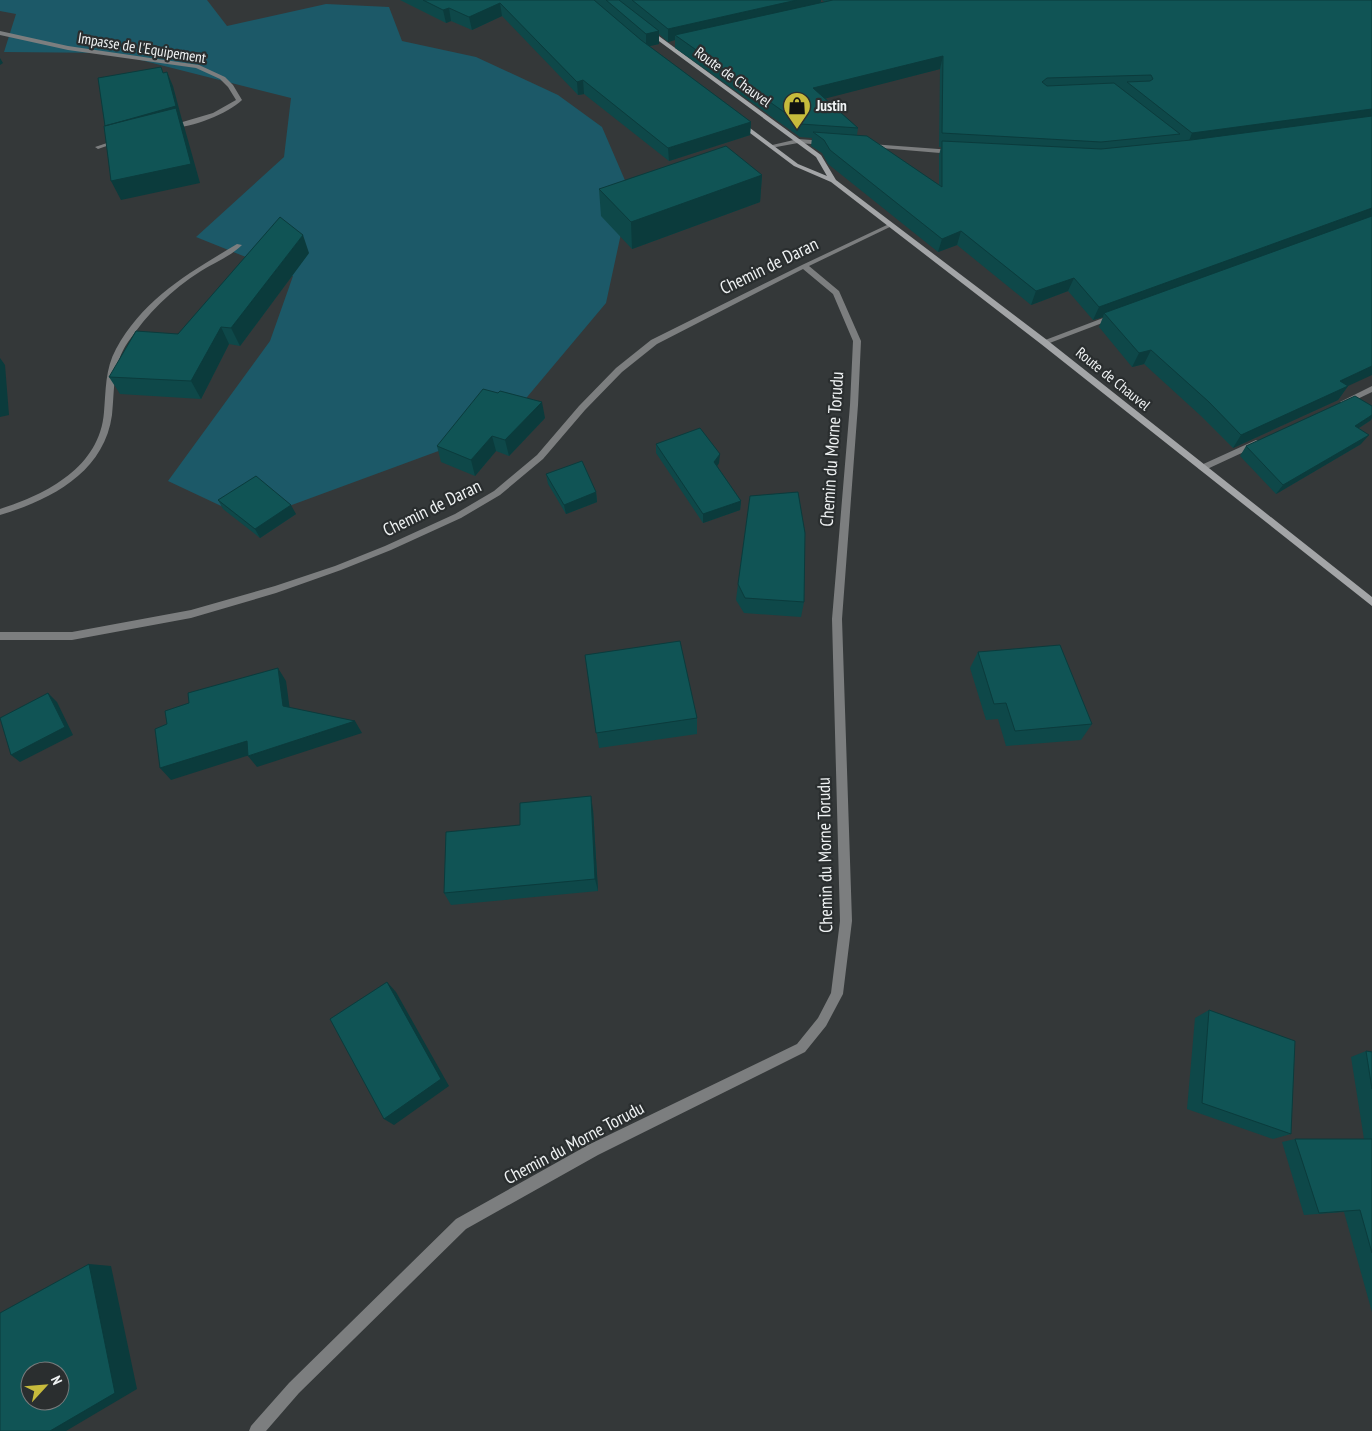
<svg xmlns="http://www.w3.org/2000/svg" width="1372" height="1431" font-family="'PT Sans Narrow',sans-serif">
	<rect width="100%" height="100%" fill="#343839"/>
	<path fill="#1c5968" d="M0 0H207L227 26 326 4 389 7 402 41 476 57 558 95 602 127 630 192 606 303 501 428 251 520 168 481 270 341 293 276 196 237 284 157 291 98 113 53 4 52 16 14 0 11Z"/>
	<g fill="none" stroke-linecap="round" stroke-linejoin="round">
		<path fill="#7c7e7f" fill-rule="evenodd" d="M0 31 68 46 199 65 225 77 233 85 242 100C228 114 189 129 169 128V126L213 113 236 100 228 87 220 79 196 68 68 50 0 35Z
			M798 139 825 141 828 143 825 145 798 143 771 148 768 146Z
			M116 140 121 141 98 149 95 147Z
			M871 144 952 150 955 152 952 154 869 147 868 146Z
			M889 224 894 225 809 266 839 291 861 341 858 405 842 619 852 921 843 994 826 1026 805 1052 598 1155 466 1229 299 1393 266 1431H249L251 1426 289 1383 456 1219 588 1145 797 1044 818 1018 831 993 840 921 832 619 850 405 853 341 833 294 803 269 657 344 622 372 585 410 543 459 500 495 461 518 391 550 341 570 276 593 191 618 72 640H0V632H72L191 610 275 586 335 566 385 546 455 514 494 491 537 455 579 406 616 368 651 340 802 265Z
			M237 244 242 245C231 256 214 263 201 271 171 290 148 313 128 342 112 365 115 389 112 415 104 473 50 500 0 515V509C47 494 100 467 104 412 106 390 105 369 116 349 144 298 189 273 237 244Z
			M1111 315H1114L1118 317 1047 344H1044L1040 342Z
			M1372 386V392L1347 404 1344 405 1340 402Z
			M1256 440 1259 441V445L1205 470 1202 471 1198 468 1199 466Z"/>
		<path fill="#a3a5a7" fill-rule="evenodd" d="M648 31H652L821 155 836 180 1047 340 1372 597V606L1041 344 831 182 794 166 738 124V122H742L798 164 827 176 816 157 648 33Z"/>
	</g>
	<path fill="#0e4849" fill-rule="evenodd" d="M400 0H821L820 3 825 2 822 0H1372L1348 386 1338 400 1233 448 1201 416 1144 364 1132 367 1099 327 1103 317 1093 320 1068 291 1031 305 957 245 938 252 828 164 822 153 811 146 812 138 800 137 675 48V40L668 42 659 34V44L649 46 751 122 750 135 669 161 584 94 578 95 502 16 472 30 451 21 446 23ZM940 69 939 147H941L939 155V185L857 135 858 128 825 98Z
		M762 175 760 202 632 249 601 216 599 189Z
		M309 253 240 346 229 344 201 399 120 394 109 377Z
		M545 418 509 456 496 451 475 476 441 462 437 446Z
		M1371 420 1359 428 1361 444 1276 494 1240 456 1246 446Z
		M656 444 719 463 717 466 741 501 740 510 703 523 656 453Z
		M546 474 596 492 597 502 566 514 548 484Z
		M218 500 296 514 260 538 223 509Z
		M738 584 804 602 801 617 744 613 736 600Z
		M978 652 1092 724 1081 740 1006 746 998 719 986 720 970 668Z
		M585 655 697 718V734L599 748Z
		M593 810 598 891 451 905 444 893 520 825Z
		M1209 1010 1291 1134 1273 1139 1187 1109 1195 1018Z
		M1366 1051 1372 1052V1312L1344 1212 1304 1215 1282 1142 1295 1139H1364L1351 1057Z"/>
	<path fill="#0b3b3c" d="M797 0H821L820 7 675 35V40L668 42V29Z
		M500 3 502 16 472 30 469 17Z
		M449 8 451 21 446 23 443 10Z
		M659 31V44L646 47V34Z
		M943 56 940 69 812 102 813 88Z
		M0 58 3 63 0 65Z
		M167 72 173 86 182 120 184 126 200 183 121 200 111 181 105 126Z
		M583 80 584 94 578 95 577 82Z
		M1372 109V122L1187 146 1192 133Z
		M751 122 750 135 669 161 668 148Z
		M762 175 760 202 632 249 631 222Z
		M1372 208V219L1104 313 1103 317 1093 320 1099 307Z
		M961 231 957 245 938 252 942 239Z
		M303 235 309 253 240 346 231 328Z
		M1074 278 1068 291 1031 305 1036 291Z
		M221 327 229 344 201 399 191 381Z
		M1151 350 1144 364 1132 367 1139 353Z
		M0 358 5 365 9 415 0 417Z
		M1372 366V375L1348 386 1338 400 1233 448 1241 435 1340 381Z
		M542 402 545 418 509 456 505 440Z
		M1372 415V418L1371 420 1348 435 1355 426Z
		M1369 435 1361 444 1276 494 1283 485Z
		M492 436 496 451 475 476 471 460Z
		M720 454 719 463 714 471V462Z
		M596 492 597 502 566 514 564 505Z
		M741 501 740 510 703 523V514Z
		M291 505 296 514 260 538 255 529Z
		M278 668 286 681 291 718 283 706Z
		M48 693 57 702 73 735 20 762 11 755Z
		M355 721 362 733 257 767 248 756Z
		M247 741 256 753 171 780 160 768Z
		M591 796 593 810 598 891 595 879Z
		M387 982 396 992 449 1086 394 1125 384 1119Z
		M89 1264 111 1266 137 1389 66 1431H50Z"/>
	<path fill="#105455" stroke="#0b3b3c" fill-rule="evenodd" d="M423 0H594L641 40 751 122 668 148 583 80 577 82 500 3 469 17 449 8 443 10Z
		M606 0H619L659 31 646 34Z
		M632 0H797L668 29Z
		M833 0H1372V109L1192 133 1127 82 1150 81 1153 79 1151 75 1047 78 1042 82 1047 86 1114 83 1180 134 1101 142 942 133 943 56 813 88 858 128 801 124 675 35Z
		M161 67 163 73 167 72 176 106 105 126 98 78Z
		M176 108 191 164 111 181 104 126Z
		M1372 116V208L1099 307 1074 278 1036 291 961 231 942 239 830 150 824 140 813 132 867 136 942 187V141L1101 149 1191 140Z
		M726 146 762 175 631 222 599 189Z
		M1372 216V366L1340 381 1348 386 1241 435 1209 402 1151 350 1139 353 1104 313Z
		M280 217 303 235 231 328 221 327 191 381 109 377 136 331 178 334Z
		M483 389 498 393 500 391 542 402 505 440 492 436 471 460 437 446Z
		M1355 396 1372 406V415L1355 426 1369 435 1283 485 1246 446Z
		M700 428 720 454 714 462 741 501 703 514 656 444Z
		M582 461 596 492 564 505 546 474Z
		M256 476 291 505 255 529 218 500Z
		M798 492 805 533 804 602 745 598 738 584 750 496Z
		M680 641 697 718 596 733 585 655Z
		M1060 645 1092 724 1015 731 1006 703 994 704 978 652Z
		M278 668 283 706 355 721 248 756 247 741 160 768 155 729 167 724 165 711 189 703 188 693Z
		M48 693 65 727 11 755 0 718Z
		M591 796 595 879 444 893 446 832 520 825V803Z
		M387 982 441 1079 384 1119 330 1019Z
		M1209 1010 1295 1041 1291 1134 1202 1103Z
		M1366 1051 1372 1052V1089Z
		M1295 1139H1372V1253L1360 1210 1319 1213Z
		M89 1264 115 1393 50 1431H0V1313ZM30 1371H60V1401H30Z"/>
	<defs>
		<symbol id="shop-pin" viewBox="-11 -11 22 30"><path d="M0 17L-7.5 6A9.5 9.5 0 1 1 7.5 6Z" fill="#c7bb3c" stroke="#2a2e2f"/><path d="M-5-2.5h2.3a2.7 3.5 0 0 1 5.4 0H5L5.5 6h-11ZM-1.5-2.5h3a1.5 2.3 0 0 0-3 0Z" fill="#111"/></symbol>
	</defs>
	<g fill-rule="evenodd">
		<use href="#shop-pin" x="781" y="90" width="32" height="43"/>
	</g>
	<g text-anchor="middle" stroke-width="4.5" stroke-linejoin="round" paint-order="stroke">
		<g font-size="15" fill="#eff2f3" stroke="#2a2e2f">
			<text transform="translate(142 48) rotate(9)" y="5">Impasse de l'Equipement</text>
			<text transform="translate(733 77) rotate(36)" y="5">Route de Chauvel</text>
			<text transform="translate(1113 379) rotate(39)" y="5">Route de Chauvel</text>
		</g>
		<g font-size="15" font-weight="bold" fill="#eff2f3" stroke="#2a2e2f" text-anchor="start">
			<text x="816" y="111">Justin</text>
		</g>
		<g font-size="18" fill="#eff2f3" stroke="#2a2e2f">
			<text transform="translate(769 266) rotate(-26)" y="6">Chemin de Daran</text>
			<text transform="translate(832 449) rotate(-86)" y="6">Chemin du Morne Torudu</text>
			<text transform="translate(432 508) rotate(-26)" y="6">Chemin de Daran</text>
			<text transform="translate(825 855) rotate(-91)" y="6">Chemin du Morne Torudu</text>
			<text transform="translate(574 1143) rotate(-28)" y="6">Chemin du Morne Torudu</text>
		</g>
	</g>
	<g transform="translate(45 1386) rotate(64)"><circle r="24" fill="#2a2e2f" stroke="#797c7d"/>
	<path d="M0-4L9 19L0 12L-9 19Z" fill="#c7bb3c"/>
	<text y="-8" font-size="14" font-weight="bold" text-anchor="middle" fill="#eff2f3">N</text>
	</g>
</svg>
